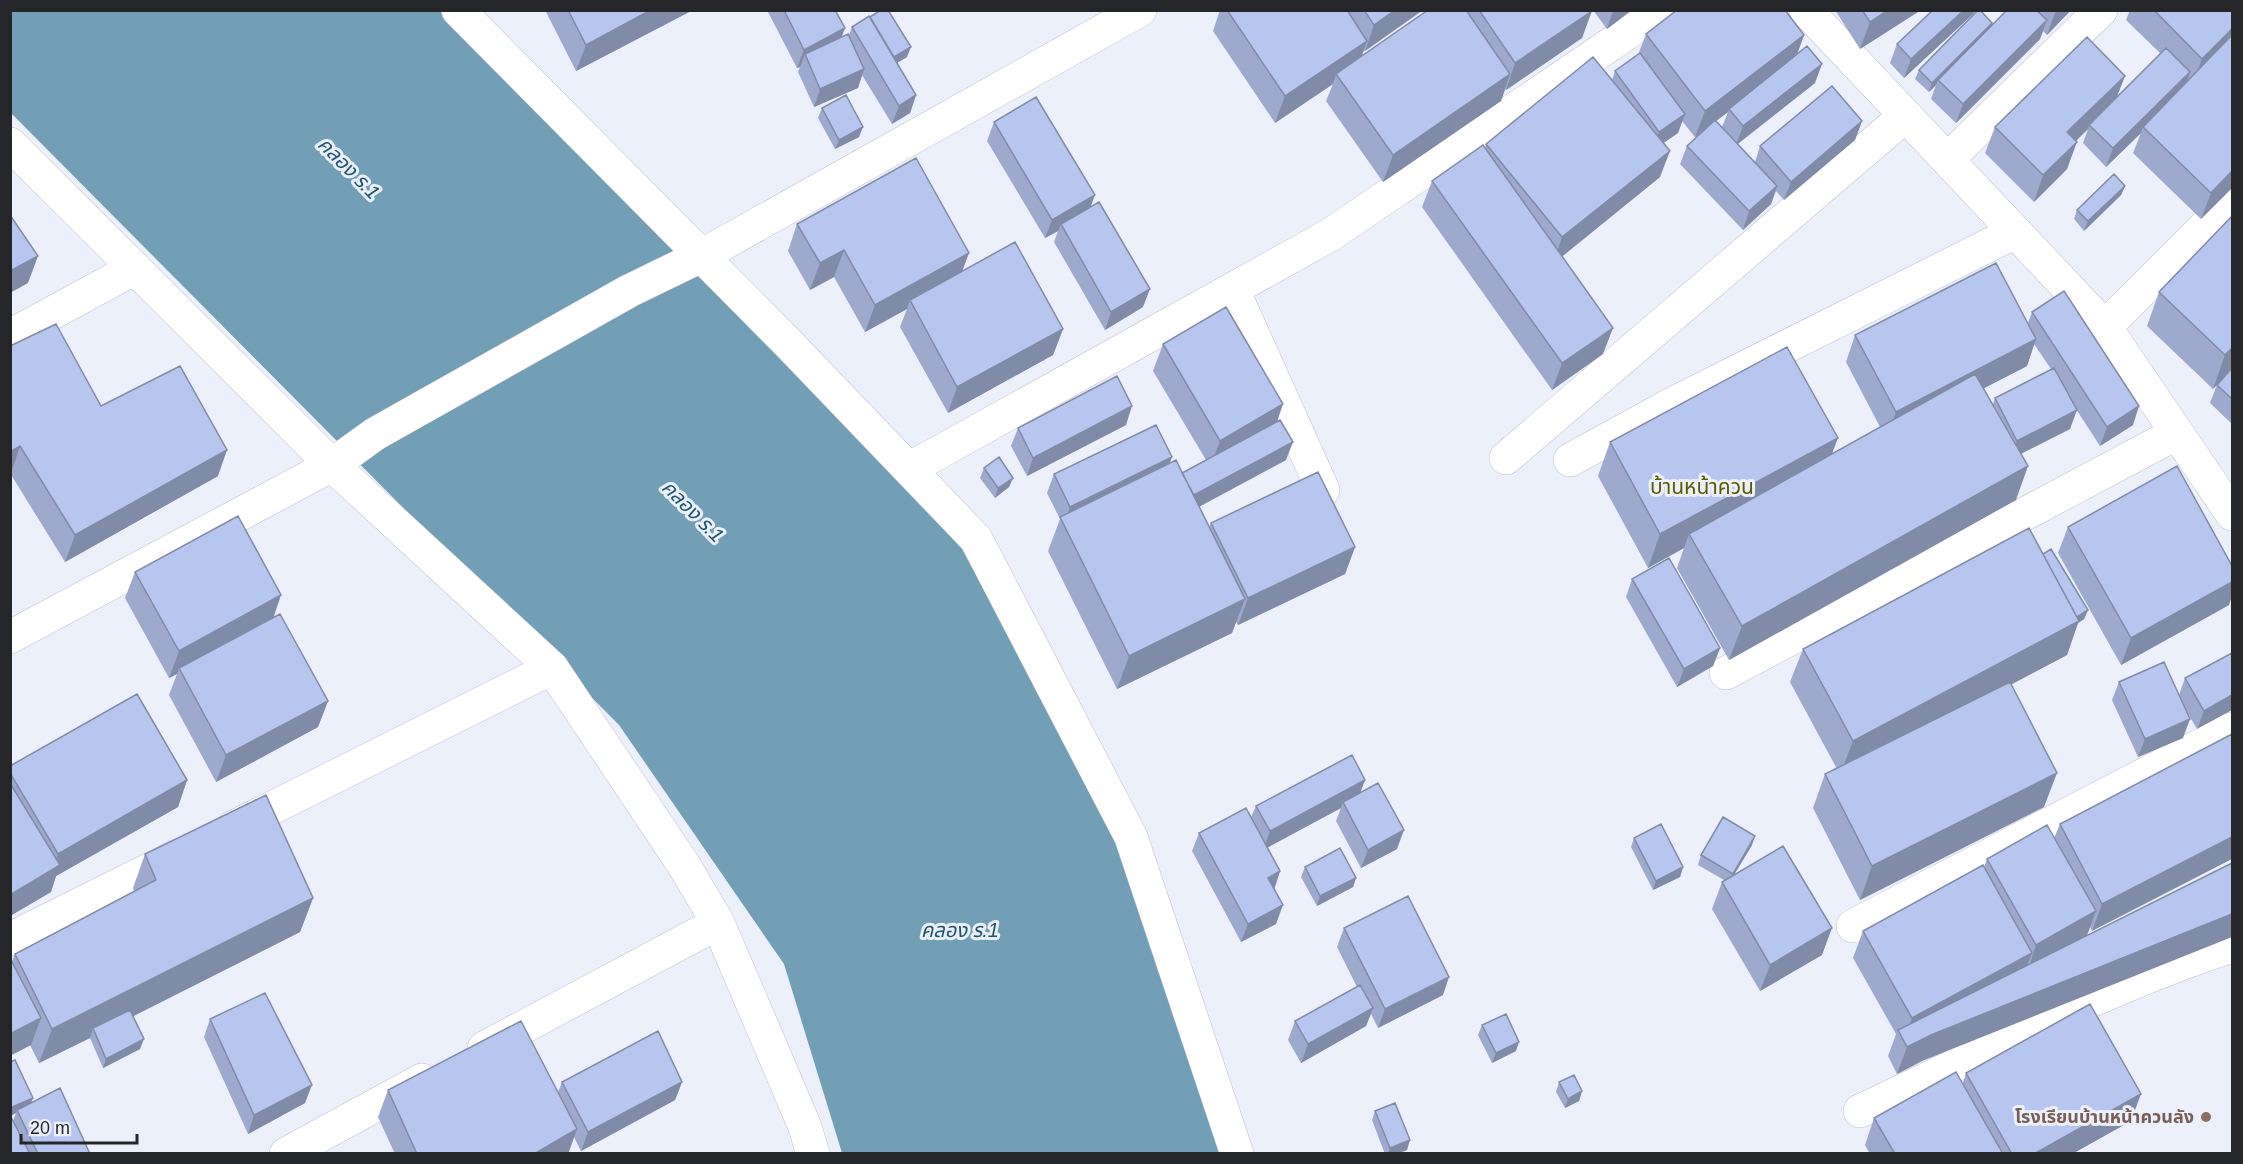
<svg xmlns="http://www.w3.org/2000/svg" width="2243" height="1164" font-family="Arial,'Noto Sans Thai',sans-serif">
	<rect width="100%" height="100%" fill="#ecf0fb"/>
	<path fill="#739fb6" d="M10 11H444L954 534 1121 841 1222 1153H842L784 964 619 725 11 113Z"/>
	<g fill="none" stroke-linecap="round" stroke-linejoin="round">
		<defs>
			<path id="minor" d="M458 10 788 343 976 539 1131 837 1237 1154
				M1806 10 2105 327 2232 514
				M10 144 332 465 552 668 685 867 718 923 805 1127 813 1154
				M1948 159 2101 10
				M1233 290 1323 490
				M2105 327 2232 200
				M10 336 135 268
				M1506 458 1905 116
				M1570 460 1674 403 2013 233
				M909 469 1330 235 1661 10
				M10 637 332 465 375 434 629 291 701 256 1140 10
				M1726 673 2177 433
				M232 828 552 668
				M1853 926 2232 729
				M10 939 177 856
				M484 1048 718 923
				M1860 1111C1981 1054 2105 987 2232 946
				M286 1154 422 1080"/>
		</defs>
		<use href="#minor" stroke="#bdc1cc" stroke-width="34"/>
		<use href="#minor" stroke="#fff" stroke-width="33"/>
	</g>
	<path fill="#9daacd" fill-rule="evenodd" d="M545 10H693L576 71Z
		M769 10H835L845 28 841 38 849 35 852 27 907 57 897 63 916 95 910 113 892 124 862 75 858 88 814 107 798 72 800 67 797 68 768 12Z
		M1220 10H1423L1365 51 1364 50 1361 57 1429 10H1591L1582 38 1506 90 1505 89 1501 101 1383 182 1326 101 1333 84 1275 123 1213 31Z
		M1593 10H1632L1607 29Z
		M1835 10H1921L1860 49Z
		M2007 10H2071L2047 35 2043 31 2040 39 1956 123 1931 99 1936 85 1929 92 1915 79 1919 70 1990 27Z
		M2130 10H2232V188L2201 219 2133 153 2141 133 2106 167 2083 143 2088 129 2076 141 2067 169 2034 202 1985 153 1995 127 2117 97 2161 54 2126 20Z
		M1974 13 1904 78 1890 63 1897 44Z
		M1646 34 1804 35 1797 55 1815 83 1738 144 1755 162 1760 146 1862 121 1855 140 1784 200 1776 191 1771 204 1743 230 1680 164 1687 146 1700 133 1695 137 1682 121 1678 133 1663 143 1660 177 1562 256 1603 354 1552 390 1422 207 1432 181 1485 148 1486 144 1612 80 1615 71 1638 55ZM1728 112 1722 127 1716 121Z
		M822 108 859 137 835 149 818 118Z
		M994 122 1091 206 1143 307 1105 330 1054 242 1058 231 1045 238 987 141Z
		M2125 186 2121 195 2084 231 2074 219 2077 210Z
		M2232 216V424L2210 403 2217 385 2213 389 2147 326 2159 292Z
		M797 224 962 271 1063 329 1053 355 948 413 900 327 907 309 865 332 834 277 810 290 788 251Z
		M2032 312 2133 425 2100 446 2074 406 2070 429 2021 454 2016 500 1729 660 1677 568 1684 548 1648 568 1598 476 1610 442 1832 454 1880 427 1846 362 1855 335 2028 323ZM2034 344 2051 369 1995 398 1993 404 1984 388 2027 366Z
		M1163 344 1277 421 1286 460 1199 507 1209 528 1211 523 1355 547 1345 574 1238 625 1236 622 1232 633 1117 689 1048 551 1060 519 1047 493 1054 474 1169 464 1182 473 1206 460 1153 371Z
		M10 346 101 406 218 476 65 562 10 473Z
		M1126 425 1027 476 1011 446 1018 428Z
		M984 468 1013 478 1009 487 995 498 980 478Z
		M2068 527 2229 605 2121 665 2058 553Z
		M2043 554 2088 610 2084 619 2078 623 2067 655 2011 684 2044 807 1860 900 1813 808 1825 774 1837 769 1790 682 1803 649Z
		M135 572 273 617 328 701 318 727 216 782 169 695 177 674 169 678 125 598Z
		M1632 579 1720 648 1713 666 1677 687 1626 597Z
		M2232 653 2197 729 2184 707 2183 738 2138 757 2112 700 2119 682 2179 695 2185 678Z
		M2232 734 2092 931 2090 927 2087 935 1922 1061 1897 1074 1888 1056 1896 1034 1853 958 1863 931 1984 867 1987 859 2054 838 2060 824Z
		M10 766 187 780 178 807 56 876 51 892 10 916Z
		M1365 780 1360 793 1397 849 1361 868 1336 821 1341 808 1267 847 1280 871 1274 889 1276 924 1241 942 1192 851 1199 833 1251 817 1256 806Z
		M1634 838 1683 867 1680 877 1653 890 1631 847Z
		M1752 845 1734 875 1822 955 1760 991 1712 909 1722 882 1724 880 1698 865 1701 855Z
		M145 854 313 898 300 932 133 1016 140 1049 103 1068 90 1038 39 1063 30 1045 12 961 15 954 134 891 133 888Z
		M1305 867 1356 878 1353 887 1317 906 1301 877Z
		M1344 928 1443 995 1378 1028 1371 1014 1366 1026 1301 1063 1288 1040 1295 1021 1357 987 1337 947Z
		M210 1019 305 1103 248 1134 204 1037Z
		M1482 1025 1516 1051 1492 1063 1478 1035Z
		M10 1062 33 1098 31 1103 90 1154H10ZM16 1113 13 1121 11 1116Z
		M1966 1073 2131 1121 2072 1154H1870L1865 1145 1874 1118 1963 1083Z
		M562 1082H682L675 1100 581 1151 574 1137 568 1154H395L378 1117 388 1090 558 1092Z
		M1559 1082 1582 1091 1579 1101 1565 1108 1556 1092Z
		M1375 1111 1407 1150 1396 1154H1385L1372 1120Z"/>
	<path fill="#808ba7" d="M651 10H693L576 71 586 45Z
		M1395 10H1423L1365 51 1374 25Z
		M1632 10 1607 29 1613 11Z
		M1888 10H1921L1860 49 1870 22Z
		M1964 10H1975L1974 13 1904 78 1911 59Z
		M2056 10H2071L2047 35Z
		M1592 11 1582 38 1506 90 1515 63Z
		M2047 20 2040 39 1956 123 1963 104Z
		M1992 23 1989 32 1938 80 1936 85 1929 92 1932 83Z
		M845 28 838 46 805 54 800 67 797 68 804 50Z
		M2232 29V47L2192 86 2202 59Z
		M1804 35 1794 62 1729 109 1728 112 1695 137 1705 111Z
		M1367 41 1358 67 1336 74 1333 84 1275 123 1285 96Z
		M911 47 907 57 890 67 893 57Z
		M1822 64 1815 83 1736 145 1743 126Z
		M864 69 858 88 814 107 820 89Z
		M2190 72 2184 91 2143 127 2141 133 2106 167 2113 148Z
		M1510 74 1501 101 1383 182 1393 155Z
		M2125 76 2115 102 2089 125 2088 129 2057 159 2067 132Z
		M916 95 910 113 892 124 899 106Z
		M1685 114 1678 133 1652 151 1659 132Z
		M1862 121 1855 140 1784 200 1791 182Z
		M863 127 859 137 835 149 839 140Z
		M2077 142 2067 169 2034 202 2043 175Z
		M1670 151 1660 177 1553 264 1562 237Z
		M2232 171V188L2201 219 2211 193Z
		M1777 186 1771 204 1743 230 1749 211Z
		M2125 186 2121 195 2084 231 2088 221Z
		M1095 195 1088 214 1061 224 1058 231 1045 238 1052 220Z
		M844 250 834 277 810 290 820 263Z
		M969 253 959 280 910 300 907 309 865 332 875 305Z
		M38 256 28 283 10 293V271Z
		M1150 289 1143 307 1105 330 1111 312Z
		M1613 328 1603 354 1552 390 1562 363Z
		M1063 329 1053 355 948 413 957 387Z
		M2036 339 2027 366 1886 439 1896 412Z
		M2232 348V369L2213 389 2225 355Z
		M1283 404 1274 431 1210 468 1220 441Z
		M1132 406 1126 425 1027 476 1033 458Z
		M2139 406 2133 425 2100 446 2107 427Z
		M2077 410 2070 429 2010 459 2017 441Z
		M1838 438 1825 472 1689 534 1684 548 1648 568 1660 534Z
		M1293 442 1286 460 1187 513 1194 495Z
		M20 446 11 473H10V452Z
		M227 450 218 476 65 562 75 535Z
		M1172 457 1165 476 1064 523 1070 507Z
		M2028 466 2016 500 1729 660 1742 626Z
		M1013 478 1009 487 995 498 998 488Z
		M1355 547 1345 574 1238 625 1248 598Z
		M2232 582V596L2229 605 2121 665 2131 638Z
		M281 595 272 622 179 668 177 674 169 678 179 651Z
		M1245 599 1232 633 1117 689 1129 656Z
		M2088 610 2084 619 2078 623 2067 655 1840 775 1853 741Z
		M1720 648 1713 666 1677 687 1684 669Z
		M2232 695V710L2197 729 2204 711Z
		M328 701 318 727 216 782 226 755Z
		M2190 719 2183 738 2138 757 2145 739Z
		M2057 773 2044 807 1860 900 1872 866Z
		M187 780 178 807 56 876 51 892 10 916V895L52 870 58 854Z
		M1365 780 1358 799 1343 802 1341 808 1263 850 1270 831Z
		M1404 830 1397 849 1361 868 1368 850Z
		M1755 836 1752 845 1729 883 1733 874Z
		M2232 837V859L2092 931 2102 904Z
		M1683 867 1680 877 1653 890 1656 881Z
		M1280 871 1274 890 1268 878Z
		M1356 878 1353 887 1317 906 1320 896Z
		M313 898 300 932 96 1035 93 1028 90 1038 39 1063 52 1029Z
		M1283 905 1276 924 1241 942 1248 924Z
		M2096 911 2086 938 2027 972 2036 945Z
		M2232 914V937L1922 1061 1897 1074 1907 1047 1931 1035Z
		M1832 928 1822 955 1760 991 1770 965Z
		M2032 953 2022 979 1904 1041 1912 1018Z
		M1449 977 1443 995 1378 1028 1385 1009Z
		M1373 1008 1366 1026 1301 1063 1308 1044Z
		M41 1018 31 1045 10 1056V1034Z
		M144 1039 140 1049 103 1068 106 1059Z
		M1519 1042 1516 1051 1492 1063 1496 1053Z
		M682 1082 675 1100 581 1151 588 1132Z
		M312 1085 305 1103 248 1134 254 1115Z
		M1582 1091 1579 1101 1565 1108 1568 1099Z
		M2141 1094 2131 1121 2072 1154H2034Z
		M33 1098 29 1107 17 1110 16 1113 10 1116V1108Z
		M577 1129 568 1154H534Z
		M1410 1140 1407 1150 1396 1154H1388L1390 1148Z"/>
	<path fill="#b7c6ee" stroke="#808ba7" stroke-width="1.5" d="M568 10H651L586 45Z
		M784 10H835L845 28 804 50Z
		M881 10H888L911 47 894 57 870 17Z
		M1227 10H1347L1367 41 1285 96Z
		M1364 10H1395L1374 25Z
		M1428 10H1466L1510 74 1393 155 1336 74Z
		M1479 10H1591L1592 11 1515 63Z
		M1677 10H1785L1804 35 1705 111 1646 34Z
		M1862 10H1888L1870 22Z
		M1933 10H1964L1911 59 1897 44Z
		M1978 10H1980L1992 23 1932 83 1919 70Z
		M2007 10H2036L2047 20 1963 104 1938 80Z
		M2154 10H2232V29L2202 59Z
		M869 16 916 95 899 106 852 27Z
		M848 34 864 69 820 89 805 54Z
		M2232 35V171L2211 193 2143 127Z
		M2087 37 2125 76 2067 132 2077 142 2043 175 1995 127Z
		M1807 46 1822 64 1743 126 1729 109Z
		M2166 48 2190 72 2113 148 2089 125Z
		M1640 53 1685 114 1659 132 1615 71Z
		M1593 57 1670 151 1562 237 1486 144Z
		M1832 86 1862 121 1791 182 1760 146Z
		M846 95 863 127 839 140 822 108Z
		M1036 97 1095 195 1052 220 994 122Z
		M1715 120 1777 186 1749 211 1687 146Z
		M1483 145 1613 328 1562 363 1432 181Z
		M916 158 969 253 875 305 844 250 820 263 797 224Z
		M2114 174 2125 186 2088 221 2077 210Z
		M1099 202 1150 289 1111 312 1061 224Z
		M10 215 38 256 10 271Z
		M2232 216V348L2225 355 2159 292Z
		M1015 242 1063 329 957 387 910 300Z
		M1996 263 2036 339 1896 412 1855 335Z
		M2064 291 2139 406 2107 427 2032 312Z
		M1226 307 1283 404 1220 441 1163 344Z
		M56 324 101 406 180 366 227 450 75 535 20 446 10 452V346Z
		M1787 347 1838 438 1660 534 1610 442Z
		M2054 368 2077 410 2017 441 1995 398Z
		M2232 368V399L2217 385Z
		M1975 374 2028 466 1742 626 1689 534Z
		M1117 376 1132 406 1033 458 1018 428Z
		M1280 420 1293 442 1194 495 1182 473Z
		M1156 425 1172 457 1070 507 1054 474Z
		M999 457 1013 478 998 488 984 468Z
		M1176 460 1245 599 1129 656 1060 517Z
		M2177 466 2232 566V582L2131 638 2068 527Z
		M1318 472 1355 547 1248 598 1211 523Z
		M238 516 281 595 179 651 135 572Z
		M2029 528 2079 621 1853 741 1803 649Z
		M2051 549 2088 610 2077 617 2043 554Z
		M1669 558 1720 648 1684 669 1632 579Z
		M280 614 328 701 226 755 179 668Z
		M2232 653V695L2204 711 2185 678Z
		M2164 662 2190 719 2145 739 2119 682Z
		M2010 682 2057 773 1872 866 1825 774Z
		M137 694 187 780 58 854 10 773V766Z
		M2232 734V837L2102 904 2060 824Z
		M1352 755 1365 780 1270 831 1256 806Z
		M10 783 60 865 10 895Z
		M1378 783 1404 830 1368 850 1343 802Z
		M266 795 313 898 52 1029 15 954 156 880 145 854Z
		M1246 808 1280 871 1268 878 1283 905 1248 924 1199 833Z
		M1723 817 1755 836 1733 874 1701 855Z
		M1661 824 1683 867 1656 881 1634 838Z
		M2047 825 2096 911 2036 945 1987 859Z
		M1783 846 1832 928 1770 965 1722 882Z
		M1340 848 1356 878 1320 896 1305 867Z
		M2232 863V914L1931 1035 1907 1047 1898 1030Z
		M1983 865 2032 953 1912 1018 1863 931Z
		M1408 896 1449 977 1385 1009 1344 928Z
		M10 958 41 1018 10 1034Z
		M1360 985 1373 1008 1308 1044 1295 1021Z
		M265 993 312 1085 254 1115 210 1019Z
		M2090 1004 2141 1094 2034 1154H2012L1966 1073Z
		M130 1010 144 1039 106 1059 93 1028Z
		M1506 1014 1519 1042 1496 1053 1482 1025Z
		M521 1021 577 1129 534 1154H417L388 1090Z
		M658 1031 682 1082 588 1132 562 1082Z
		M15 1060 33 1098 10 1108V1062Z
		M1956 1072 2003 1154H1895L1874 1118Z
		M1574 1075 1582 1091 1568 1099 1559 1082Z
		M60 1088 90 1154H38L17 1110Z
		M1395 1103 1410 1140 1390 1148 1375 1111Z
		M10 1115 30 1154H10Z"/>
	<circle fill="#8d6e63" stroke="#ecf0fb" stroke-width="2" cx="2206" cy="1117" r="6"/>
	<g text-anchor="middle" stroke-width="6" stroke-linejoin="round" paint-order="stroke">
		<g font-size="18" font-weight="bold" fill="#785e54" stroke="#ecf0fb" text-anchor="end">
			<text x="2194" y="1123">โรงเรียนบ้านหน้าควนลัง</text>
		</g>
		<g font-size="20" font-style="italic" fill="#1d556f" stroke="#ecf0fb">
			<text transform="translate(349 168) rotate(45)" y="7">คลอง ร.1</text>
			<text transform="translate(693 511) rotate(45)" y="7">คลอง ร.1</text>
			<text x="960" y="937">คลอง ร.1</text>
		</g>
		<g font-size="21" fill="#5a5b00" stroke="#ecf0fb">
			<text x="1702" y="494">บ้านหน้าควน</text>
		</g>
	</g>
	<rect width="2243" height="1164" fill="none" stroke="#24262a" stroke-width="24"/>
	<path d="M21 1134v9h116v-9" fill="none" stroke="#24262a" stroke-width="3"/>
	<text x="30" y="1134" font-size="18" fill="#24262a" stroke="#ecf0fb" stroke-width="4.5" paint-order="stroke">20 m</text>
</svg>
